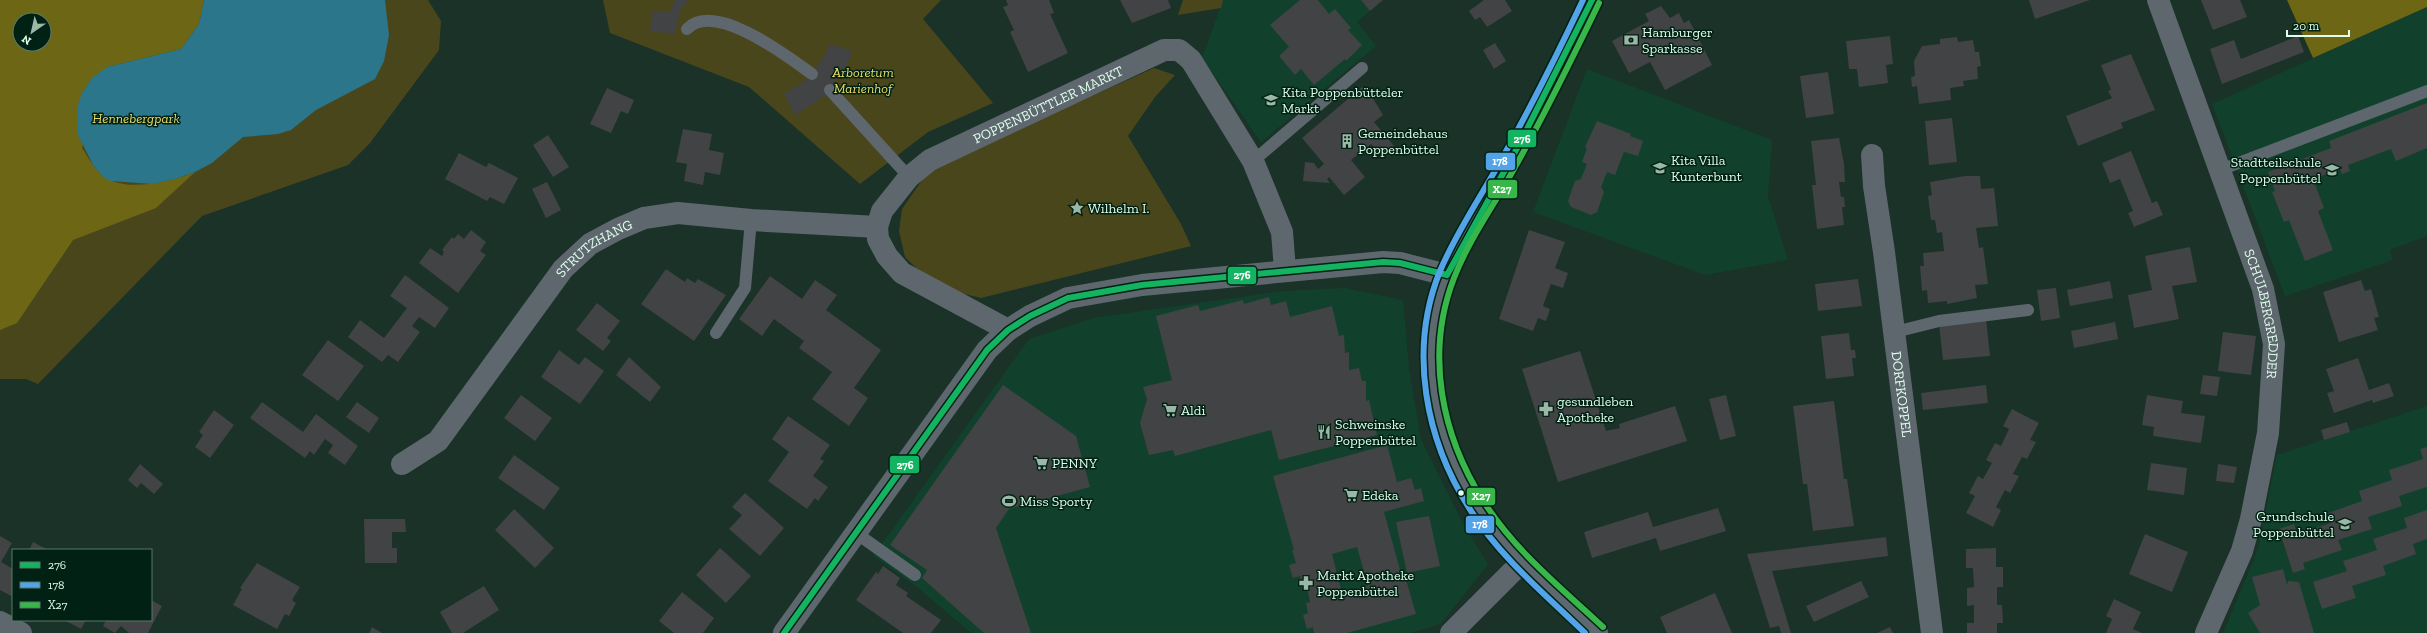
<svg xmlns="http://www.w3.org/2000/svg" width="2427" height="633" font-family="'Zilla Slab',serif">
	<rect width="100%" height="100%" fill="#1a3227"/>
	<path fill="#11412c" d="M1223 0H1361L1370 11 1357 22 1376 46 1261 142 1202 58Z
		M2427 7V236L2390 250 2393 260 2285 296 2212 104Z
		M1587 69 1772 140 1768 196 1788 260 1705 275 1533 212Z
		M1345 288 1403 300 1409 368 1421 439 1463 524 1488 564 1441 624 1410 633H971L917 587 873 556 1029 339 1093 318 1283 291Z
		M2427 406V633H2223L2258 549 2277 455Z"/>
	<path fill="#4a461c" fill-rule="evenodd" d="M0 0H428L441 21 439 50 370 143 348 165 202 216 38 384 26 379H0ZM20 20H44V44H20Z
		M603 0H941L923 19 993 103 928 132 860 184 749 87 610 33Z
		M1183 0H1223L1221 8 1178 15Z
		M1154 68 1175 75 1155 97 1128 136 1181 224 1191 246 981 298 944 289 924 276 905 257 899 231 902 209 929 170Z"/>
	<path fill="#6d6615" fill-rule="evenodd" d="M0 0H204L199 24 181 49 107 67 82 148C89 158 95 171 105 177 127 193 172 181 195 172L156 208 73 240 17 323 0 330ZM20 20H44V44H20Z
		M2287 0H2427V7L2313 58Z"/>
	<path fill="#2b768a" d="M204 0H385L389 35 384 61 375 79 316 110 291 130 278 134 243 137 212 163 195 172 175 179 152 184 111 181 103 177 93 165 78 135 77 108 82 93 92 78 107 67 181 49 199 24Z"/>
	<path fill="#424345" fill-rule="evenodd" d="M675 0H688L680 11 675 34 650 31 653 10 669 13Z
		M1006 0H1049L1054 13 1050 14 1068 53 1028 72 1010 32 1014 30 1003 7 1008 5Z
		M1120 0H1168L1171 8 1132 23Z
		M1300 0H1318L1329 14 1335 9 1351 28 1348 30 1362 45 1346 61 1345 59 1314 85 1301 69 1295 75 1279 56 1289 47 1270 25Z
		M1361 0H1383L1370 11Z
		M1484 0H1505L1512 11 1487 27 1480 17 1475 20 1469 11Z
		M2029 0H2090L2035 19Z
		M2201 0H2240L2247 17 2213 30Z
		M1661 6 1670 18 1679 13 1684 23 1689 20 1712 65 1665 90 1650 62 1629 73 1612 41 1649 21 1645 14Z
		M1890 36 1893 64 1886 65 1888 83 1859 87 1857 69H1849L1846 41Z
		M2298 36 2304 52 2222 84 2210 49 2234 40 2241 59Z
		M1957 37 1958 42 1973 40 1975 52H1979L1981 66 1977 67 1978 79 1963 81 1964 86 1950 88 1951 100 1919 104 1917 86 1912 87 1911 77 1915 76 1914 61 1922 46 1940 44V39Z
		M1495 43 1506 61 1494 69 1483 50Z
		M830 44 852 51 849 61 825 96 795 115 784 94 808 79 823 58Z
		M2131 54 2155 110 2121 123 2123 128 2078 146 2066 116 2112 98 2108 91 2111 90 2101 65Z
		M1828 72 1834 114 1806 118 1800 76Z
		M1362 87 1374 100 1383 115 1374 122 1394 146 1381 156 1371 144 1351 160 1365 177 1344 195 1329 177 1327 179 1330 183 1303 181 1305 162 1314 163 1318 169 1324 164 1302 138Z
		M607 88 634 100 628 114 621 111 611 133 590 124Z
		M2427 103V148L2396 161 2391 149 2348 165 2350 171 2342 174 2340 169 2313 179 2324 208 2318 211 2333 250 2305 261 2289 220 2284 222 2272 192 2275 191 2268 172 2331 148 2329 141Z
		M1952 118 1957 162 1929 165 1925 121Z
		M1597 121 1631 134 1630 136 1643 141 1638 156 1624 152 1615 175 1607 172 1601 187 1604 192 1597 212 1591 215 1571 207 1568 201 1575 181 1581 179 1587 164 1582 162 1587 148 1585 147Z
		M683 129 712 134 709 150 724 153 720 175 705 172 703 185 684 181 687 164 676 162Z
		M548 135 569 167 553 177 533 145Z
		M1839 138 1844 164 1845 182H1839L1841 197H1844L1845 207H1842L1844 225 1817 229 1812 185H1816L1811 141Z
		M2131 151 2152 203 2157 201 2163 215 2134 227 2128 213 2133 211 2120 179 2110 183 2102 163Z
		M459 153 486 167 489 163 518 178 504 204 490 197 487 201 445 179Z
		M1965 176H1980L1981 189 1994 188 1998 226 1976 228 1979 248 1983 247 1988 284 1975 285 1977 298 1947 304V301L1928 303 1927 290 1922 291 1920 266H1924L1923 253 1944 251 1942 232 1937 233 1935 220H1931L1928 196 1932 195 1930 182Z
		M547 182 561 210 546 218 532 189Z
		M471 230 486 242 480 251 486 255 458 293 419 263 430 248 442 256 444 252 442 250 452 237 454 239 458 234 464 239Z
		M1529 230 1565 242 1555 268 1568 273 1563 288 1551 284 1543 306 1550 309 1546 321 1538 318 1533 331 1499 319Z
		M2190 247 2197 282 2172 286 2179 319 2134 328 2128 295 2152 290 2145 256Z
		M666 269 685 282 687 278 695 283 698 279 726 295 694 341 641 304Z
		M405 275 449 308 435 328 419 317 412 326 420 332 398 362 388 355 382 362 348 337 360 320 384 338 407 308 390 296Z
		M770 276 802 299 815 280 837 295 826 310 881 350 854 388 868 398 849 426 812 399 832 372 799 348 804 341 774 319 762 336 739 319Z
		M1858 279 1862 306 1818 311 1815 284Z
		M2361 280 2365 291 2371 289 2379 317 2374 318 2378 330 2339 342 2323 292Z
		M2110 281 2113 298 2070 306 2067 290Z
		M2056 288 2060 318 2041 321 2037 290Z
		M1269 297 1271 305 1286 301 1290 317 1332 306 1339 336 1344 335 1345 353 1349 352V370L1359 368 1362 381H1366V401L1369 400 1377 435 1279 460 1271 430 1175 456 1173 450 1149 455 1140 423 1147 399 1143 387 1172 380 1156 316 1198 305 1200 311 1243 300 1244 304Z
		M597 303 620 321 607 338 611 341 603 351 576 330Z
		M1986 319 1990 356 1943 360 1939 324Z
		M2115 322 2118 339 2074 348 2071 331Z
		M2223 332 2256 336 2251 375 2218 371Z
		M1849 333 1851 350H1855L1856 358H1852L1854 376 1826 379 1821 336Z
		M328 340 364 366 338 401 302 375Z
		M559 350 579 365 585 357 604 371 580 404 541 377Z
		M1580 351 1606 431 1620 428 1619 424 1675 406 1687 441 1558 482 1522 369Z
		M629 357 661 387 650 402 616 375Z
		M2358 358 2369 390 2389 383 2394 396 2373 403 2372 400 2334 413 2327 393 2334 391 2326 369Z
		M2203 375 2220 377 2217 396 2200 394Z
		M1003 385 1076 436 1090 487 1009 509 996 528 1031 633H984L922 578 927 570 890 545Z
		M1986 385 1988 403 1923 410 1921 393Z
		M521 395 552 418 535 441 504 418Z
		M1726 395 1736 436 1720 440 1709 399Z
		M2147 395 2183 401 2181 413 2205 416 2201 443 2153 436 2154 427 2142 425Z
		M1834 401 1844 479H1847L1854 526 1813 531 1807 484H1803L1793 406Z
		M262 402 303 432 316 414 358 446 345 465 328 453 333 445 325 439 314 455 310 451 305 458 250 418Z
		M357 402 379 418 369 433 346 417Z
		M2012 409 2039 423 2030 440 2036 442 2027 459 2022 457 2013 474 2019 476 2010 493 2005 490 1996 507 2001 510 1993 527 1966 513 1975 496 1969 493 1978 476 1983 479 1992 463 1986 460 1995 443 2001 446 2009 429 2003 426Z
		M214 410 234 425 210 458 195 447 203 435 199 432Z
		M788 416 830 445 820 459 824 461 813 476 828 487 818 501 815 498 807 509 768 481 789 452 772 439Z
		M2347 422 2350 432 2324 440 2321 430Z
		M1387 445 1397 482 1411 478 1415 490 1421 488 1424 501 1384 512 1402 577 1405 576 1416 614 1347 633H1314L1313 627 1307 629 1303 615 1308 613 1306 603 1310 602 1307 587 1303 589 1300 576 1293 578 1289 565 1296 563 1292 550H1294L1273 476ZM1357 547 1368 586 1342 593 1332 554Z
		M2427 447V487L2399 496 2402 506 2368 517 2372 529 2338 540 2342 550 2303 563 2305 569 2293 573 2279 529 2294 524 2297 534 2331 523 2328 513 2362 501 2359 491 2392 480 2389 470 2423 459 2420 449Z
		M514 455 560 488 544 510 498 478Z
		M2151 463 2187 468 2184 495 2147 490Z
		M140 464 163 484 154 494 141 483 137 488 128 480Z
		M2218 464 2237 467 2234 483 2216 481Z
		M745 493 784 528 760 556 729 529 742 515 732 507Z
		M1718 508 1726 531 1660 551 1656 538 1592 558 1584 532 1648 512 1653 527Z
		M514 509 554 548 535 568 495 530Z
		M2427 510V539L2413 544 2416 554 2383 566 2386 575 2352 586 2356 598 2322 609 2313 582 2347 571 2343 561 2377 550 2373 539 2407 528 2404 518Z
		M1429 516 1440 566 1407 573 1396 522Z
		M364 519H405L406 532H392V548H397V563H365Z
		M2145 534 2188 552 2172 592 2129 574Z
		M0 536 12 543 1 562 13 569V597L0 590Z
		M1886 537 1888 556 1772 571 1791 633H1781L1779 626 1770 628 1747 554Z
		M33 542 48 550H29Z
		M720 548 751 576 726 603 696 575Z
		M1996 548V567H2003V587H1997V605H2002L2003 623H1997V633H1967V623H1974V605L1967 606V588L1974 587 1973 568H1966V549Z
		M257 563 300 587 292 600 296 603 289 616 285 614 277 629 233 605 242 589 240 588Z
		M883 566 900 578 896 585 908 593 906 596 941 620 931 633H903L856 600 876 572 878 574Z
		M2283 569 2287 585 2288 581 2299 582 2314 633H2260L2248 613 2260 605 2252 577Z
		M1861 581 1869 597 1814 622 1806 606Z
		M484 586 499 610 463 633H452L440 612Z
		M682 592 714 618 703 633H674L659 621Z
		M1715 593 1732 633H1667L1660 617Z
		M2114 599 2141 612 2133 629 2142 633H2106L2112 619 2106 616Z
		M151 600 162 606 148 633H129L121 626 115 633 103 626 106 620H151Z
		M64 620H86L81 629Z
		M372 627 382 633H369Z
		M1890 627 1893 633H1877Z"/>
	<g fill="none" stroke-linecap="round" stroke-linejoin="round">
		<path stroke="#5d676d" stroke-width="12" d="M687 29C714 0 787 56 812 74
			M830 90 909 177
			M1253 161 1362 68
			M2220 170 2427 91
			M1895 332 1939 321 2028 310
			M716 333 745 288 751 220
			M856 533 915 575"/>
		<g stroke="#5d676d" stroke-width="22">
			<path id="s1" d="M2158 0 2263 289 2274 344 2268 433 2251 519 2242 551 2206 633"/>
			<path id="s2" d="M1872 155 1874 186 1884 252 1932 633"/>
			<path id="s3" d="M1008 330 902 273 887 256 878 239 877 227 882 211 909 177 930 160 1164 50H1179L1191 60 1253 161 1282 232 1285 270"/>
			<path id="s4" d="M402 464 438 441 563 269 590 244 618 229 644 218 678 213 751 220 877 227"/>
			<path d="M0 622 21 633"/>
			<path d="M1451 633 1522 562"/>
		</g>
		<path stroke="#5d676d" stroke-width="22" d="M784 633 987 350 1008 330 1030 316 1068 298 1142 285 1383 262 1400 263 1447 275"/>
		<path stroke="#5d696e" stroke-width="22" d="M1592 0C1565 56 1537 112 1507 166 1487 202 1463 237 1447 275 1410 363 1439 463 1498 535 1527 571 1564 601 1597 633"/>
		<defs>
			<path id="bus-1" d="M1447 275 1521 141 1592 0
				M784 633 987 350 1008 330 1030 316 1068 298 1142 285 1383 262 1400 263 1447 275"/>
			<path id="bus-2" d="M1583 0C1557 55 1530 109 1500 162 1480 198 1456 233 1440 271 1408 350 1425 440 1471 511 1501 558 1545 594 1585 633"/>
			<path id="bus-3" d="M1599 3C1572 59 1545 114 1515 167 1495 204 1469 239 1454 278 1425 353 1441 435 1484 502 1515 551 1561 588 1603 627"/>
		</defs>
		<use href="#bus-1" stroke="#002113" stroke-width="9"/>
		<use href="#bus-2" stroke="#002113" stroke-width="9"/>
		<use href="#bus-3" stroke="#002113" stroke-width="9"/>
		<use href="#bus-1" stroke="#13b361" stroke-width="6"/>
		<use href="#bus-2" stroke="#53a3e8" stroke-width="6"/>
		<use href="#bus-3" stroke="#39b64a" stroke-width="6"/>
	</g>
	<defs>
		<symbol id="bank-bare" viewBox="-9 -9 18 18"><path d="M-6-4H6V4H-6ZM0-2.3a2.3 2.3 0 1 0 0 4.6a2.3 2.3 0 1 0 0-4.6Z" fill="#9ab7a7" stroke="#002113" stroke-width="2.5" paint-order="stroke"/></symbol>
		<symbol id="school-bare" viewBox="-9 -9 18 18"><path d="M0-5L7-2L0 1L-7-2ZM-4 1L0 2.5L4 1V4Q0 6-4 4Z" fill="#9ab7a7" stroke="#002113" stroke-width="2.5" paint-order="stroke"/></symbol>
		<symbol id="building-bare" viewBox="-9 -9 18 18"><path d="M-4-6H4V6H1V3H-1V6H-4ZM-2.5-4.3h1.7v1.8h-1.7ZM.8-4.3h1.7v1.8H.8ZM-2.5-1h1.7V.8h-1.7ZM.8-1h1.7V.8H.8Z" fill="#9ab7a7" stroke="#002113" stroke-width="2.5" paint-order="stroke"/></symbol>
		<symbol id="sight-bare" viewBox="-9 -9 18 18"><path d="M0-6L1.8-2.2L6-1.7L2.9 1.2L3.7 5.4L0 3.3L-3.7 5.4L-2.9 1.2L-6-1.7L-1.8-2.2Z" fill="#9ab7a7" stroke="#002113" stroke-width="2.5" paint-order="stroke"/></symbol>
		<symbol id="pharmacy-bare" viewBox="-9 -9 18 18"><path d="M-2-6h4v4h4v4h-4v4h-4v-4h-4v-4h4Z" fill="#9ab7a7" stroke="#002113" stroke-width="2.5" paint-order="stroke"/></symbol>
		<symbol id="supermarket-bare" viewBox="-9 -9 18 18"><path d="M-6-5.5h2.5l.6 2H6L4.5 2H-2.5L-4.4-4H-6ZM-1.5 3.2a1.3 1.3 0 1 0 .1 0ZM3 3.2a1.3 1.3 0 1 0 .1 0Z" fill="#9ab7a7" stroke="#002113" stroke-width="2.5" paint-order="stroke"/></symbol>
		<symbol id="restaurant-bare" viewBox="-9 -9 18 18"><path d="M-5-6h1v4h1v-4h1v4h1v-4h1v5L-1.5 .5V6h-2V.5L-5-1ZM5-6V6H3V1.5H1.5Q1.5-4 5-6Z" fill="#9ab7a7" stroke="#002113" stroke-width="2.5" paint-order="stroke"/></symbol>
		<symbol id="stadium-bare" viewBox="-9 -9 18 18"><path d="M0-5a6.5 5 0 1 0 0 10a6.5 5 0 1 0 0-10ZM-3.5-1.8h7v3.6h-7Z" fill="#9ab7a7" stroke="#002113" stroke-width="2.5" paint-order="stroke"/></symbol>
	</defs>
	<g fill-rule="evenodd">
		<use href="#bank-bare" x="1621" y="30" width="20" height="20"/>
		<use href="#school-bare" x="1261" y="90" width="20" height="20"/>
		<use href="#building-bare" x="1337" y="131" width="20" height="20"/>
		<use href="#school-bare" x="1650" y="158" width="20" height="20"/>
		<use href="#school-bare" x="2322" y="160" width="20" height="20"/>
		<use href="#sight-bare" x="1067" y="198" width="20" height="20"/>
		<use href="#pharmacy-bare" x="1536" y="399" width="20" height="20"/>
		<use href="#supermarket-bare" x="1160" y="400" width="20" height="20"/>
		<use href="#restaurant-bare" x="1314" y="422" width="20" height="20"/>
		<use href="#supermarket-bare" x="1031" y="453" width="20" height="20"/>
		<use href="#supermarket-bare" x="1341" y="485" width="20" height="20"/>
		<use href="#stadium-bare" x="999" y="491" width="20" height="20"/>
		<use href="#school-bare" x="2335" y="514" width="20" height="20"/>
		<use href="#pharmacy-bare" x="1296" y="573" width="20" height="20"/>
	</g>
	<circle fill="#dffeec" stroke="#002113" stroke-width="1.5" cx="1461" cy="493" r="3.5"/>
	<g text-anchor="middle" stroke-width="3" stroke-linejoin="round" paint-order="stroke">
		<g font-size="14" fill="#dffeec" stroke="#002113" text-anchor="start">
			<text x="1642" y="37">Hamburger<tspan x="1642" dy="16">Sparkasse</tspan></text>
			<text x="1282" y="97">Kita Poppenbütteler<tspan x="1282" dy="16">Markt</tspan></text>
			<text x="1358" y="138">Gemeindehaus<tspan x="1358" dy="16">Poppenbüttel</tspan></text>
			<text x="1671" y="165">Kita Villa<tspan x="1671" dy="16">Kunterbunt</tspan></text>
			<text x="2321" y="167" text-anchor="end">Stadtteilschule<tspan x="2321" dy="16">Poppenbüttel</tspan></text>
			<text x="1088" y="213">Wilhelm I.</text>
			<text x="1557" y="406">gesundleben<tspan x="1557" dy="16">Apotheke</tspan></text>
			<text x="1181" y="415">Aldi</text>
			<text x="1335" y="429">Schweinske<tspan x="1335" dy="16">Poppenbüttel</tspan></text>
			<text x="1052" y="468">PENNY</text>
			<text x="1362" y="500">Edeka</text>
			<text x="1020" y="506">Miss Sporty</text>
			<text x="2334" y="521" text-anchor="end">Grundschule<tspan x="2334" dy="16">Poppenbüttel</tspan></text>
			<text x="1317" y="580">Markt Apotheke<tspan x="1317" dy="16">Poppenbüttel</tspan></text>
		</g>
		<g font-size="14" font-style="italic" fill="#ebda69" stroke="#002113">
			<text x="863" y="77">Arboretum<tspan x="863" dy="16">Marienhof</tspan></text>
			<text x="136" y="123">Hennebergpark</text>
		</g>
		<g font-size="14" fill="#dffeec" stroke="#002113">
			<text dy="5" stroke="none"><textPath href="#s3" startOffset="392">POPPENBÜTTLER MARKT</textPath></text>
			<text dy="5" stroke="none"><textPath href="#s4" startOffset="293">STRUTZHANG</textPath></text>
			<text dy="5" stroke="none"><textPath href="#s1" startOffset="332">SCHULBERGREDDER</textPath></text>
			<text dy="5" stroke="none"><textPath href="#s2" startOffset="241">DORFKOPPEL</textPath></text>
		</g>
	</g>
	<g stroke="#002113" stroke-width="1.5">
		<rect x="1507" y="129" width="30" height="19" rx="4" fill="#13b361"/>
		<rect x="1485" y="152" width="31" height="19" rx="4" fill="#53a3e8"/>
		<rect x="1487" y="179" width="31" height="20" rx="4" fill="#39b64a"/>
		<rect x="1227" y="266" width="30" height="19" rx="4" fill="#13b361"/>
		<rect x="889" y="455" width="31" height="19" rx="4" fill="#13b361"/>
		<rect x="1466" y="487" width="30" height="19" rx="4" fill="#39b64a"/>
		<rect x="1465" y="515" width="30" height="19" rx="4" fill="#53a3e8"/>
	</g>
	<g font-size="11" text-anchor="middle" font-weight="bold" fill="#fff">
		<text x="1522" y="143">276</text>
		<text x="1500" y="165">178</text>
		<text x="1502" y="193">X27</text>
		<text x="1242" y="279">276</text>
		<text x="905" y="469">276</text>
		<text x="1481" y="500">X27</text>
		<text x="1480" y="528">178</text>
	</g>
	<rect x="12" y="549" width="140" height="72" fill="#002113" stroke="#59796a"/>
	<rect x="20" y="562" width="20" height="6" fill="#13b361" stroke="#59796a"/>
	<text x="48" y="569" font-size="12" fill="#dffeec">276</text>
	<rect x="20" y="582" width="20" height="6" fill="#53a3e8" stroke="#59796a"/>
	<text x="48" y="589" font-size="12" fill="#dffeec">178</text>
	<rect x="20" y="602" width="20" height="6" fill="#39b64a" stroke="#59796a"/>
	<text x="48" y="609" font-size="12" fill="#dffeec">X27</text>
	<g transform="translate(32 32) rotate(214)"><circle r="19" fill="#002113" stroke="#59796a"/>
	<path d="M0-3L7 15L0 10L-7 15Z" fill="#9ab7a7"/>
	<text y="-6" font-size="11" font-weight="bold" text-anchor="middle" fill="#dffeec">N</text>
	</g>
	<path d="M2287 30v6h62v-6" fill="none" stroke="#dffeec" stroke-width="2"/>
	<text x="2293" y="30" font-size="12" fill="#dffeec" stroke="#002113" stroke-width="3" paint-order="stroke">20 m</text>
</svg>
